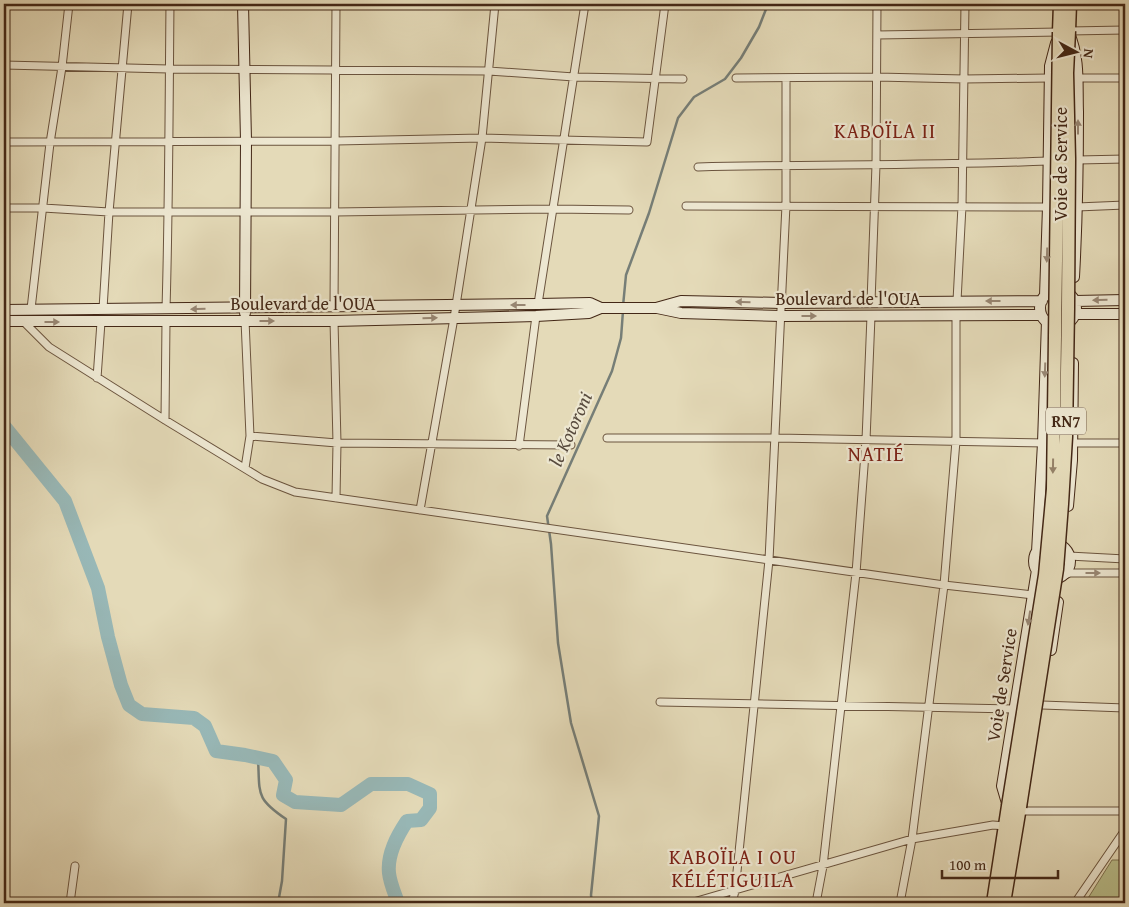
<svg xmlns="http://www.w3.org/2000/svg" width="1129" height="907" font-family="'Gentium Book Plus',serif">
	<rect width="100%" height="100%" fill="#e4dab8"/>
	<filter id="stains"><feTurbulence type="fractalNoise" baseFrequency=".004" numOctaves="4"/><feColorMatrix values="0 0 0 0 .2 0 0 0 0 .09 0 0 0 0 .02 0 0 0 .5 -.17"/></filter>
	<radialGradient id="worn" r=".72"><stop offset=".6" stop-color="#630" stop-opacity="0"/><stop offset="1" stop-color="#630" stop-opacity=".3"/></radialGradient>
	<path fill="#b9be8b" stroke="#7e7250" d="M1112 860H1123L1120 903H1085Z"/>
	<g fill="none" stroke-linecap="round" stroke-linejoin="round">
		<path stroke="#767e77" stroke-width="2.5" d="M623 306 626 275 649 213 678 118 694 97 725 79 741 58 759 27 768 4
			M258 758C260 794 255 798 286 819L282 881 278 903
			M592 903 591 895 599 816 571 723 558 643 551 544 547 516 612 371 621 338 623 311"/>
		<path stroke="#98b8b7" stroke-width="14" d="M4 426 65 501 98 588 108 637 121 685 129 705 142 714 194 718 205 726 216 751 245 755 273 761 286 780 283 795 295 802 341 805 371 784H408L430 794V808L421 820 407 821C397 836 387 854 389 873 390 883 395 894 398 903"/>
		<defs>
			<path id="street" d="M1069 31 1125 30
				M877 35 1059 32
				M4 65 169 69 489 71 574 77 683 79
				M736 78 877 77 964 79 1049 78
				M1077 78H1125
				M4 142 336 141 482 138 647 142 665 4
				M1078 160 1125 159
				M698 167C815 164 931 166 1048 161
				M686 206 1048 207
				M1077 207 1125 205
				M4 208H43L109 212H335L553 209 629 210
				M957 301 962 206 965 4
				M871 302 876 165 877 4
				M538 304 585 4
				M334 307 336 4
				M31 309 50 143 62 67 69 4
				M103 309 109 212 128 4
				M166 309C169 207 169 105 170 4
				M334 321 337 443 336 498
				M24 322 49 347 165 420 262 479 295 492 944 585 1033 595
				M97 378 101 322
				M165 420 166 321
				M250 436 337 443 571 445
				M607 438H776L1047 443
				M1070 443H1125
				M519 446 536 316
				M245 468 250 436 245 320
				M420 510 454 318 482 138 495 4
				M1069 556 1125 559
				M1062 576 1070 573H1125
				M660 702 1014 709
				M1042 705 1125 708
				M1019 811H1125
				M70 903 75 866
				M690 903 912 839 993 825 1005 826
				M732 903 735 891 769 560 786 205V78
				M816 903 823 866 856 573 866 440 871 316
				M900 903 912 839 944 585 956 441V315
				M1075 903 1125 830"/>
			<path id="secondary" d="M243 4 246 141 245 313
				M1069 33C1080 59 1077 85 1078 112 1078 167 1077 222 1074 277
				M1040 308a18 18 0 1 1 36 0a18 18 0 1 1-36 0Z
				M1045 296 1048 207 1050 66 1056 43
				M1075 301 1125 300
				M657 308 681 313 781 316 1041 315
				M4 310 538 304 590 303 601 308H656L681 301 782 303 1042 301
				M1075 314H1125
				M4 321H334L536 316 589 313 601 308
				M1068 506 1072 460 1073 363
				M1034 561a18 18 0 1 1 36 0a18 18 0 1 1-36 0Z
				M1037 552 1043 443 1047 321
				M1051 650 1058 602
				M1007 803 1002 786 1037 570"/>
			<path id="highway" d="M1069 31 1070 4
				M1059 32 1060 4
				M993 903 1008 806
				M1004 903 1020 807"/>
		</defs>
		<use href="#street" stroke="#6b543e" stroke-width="9"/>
		<use href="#secondary" stroke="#432716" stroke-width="12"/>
		<use href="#highway" stroke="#432716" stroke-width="15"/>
		<use href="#street" stroke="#ede7d1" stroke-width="7"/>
		<use href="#secondary" stroke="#ede7d1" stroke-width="10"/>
		<use href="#highway" stroke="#e4dab8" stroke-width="12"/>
		<defs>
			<path id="highway-bridge" d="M1008 806 1045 575 1053 489 1059 32
				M1020 807 1057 569 1062 504 1066 437 1068 308 1069 159 1067 73 1069 31"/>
		</defs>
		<use href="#highway-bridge" stroke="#432716" stroke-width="15" stroke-linecap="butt"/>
		<use href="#highway-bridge" stroke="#e4dab8" stroke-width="12"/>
	</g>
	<defs><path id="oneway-solid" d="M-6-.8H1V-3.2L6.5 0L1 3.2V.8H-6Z" transform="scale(1.25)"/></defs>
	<g fill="#988774">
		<use href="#oneway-solid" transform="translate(1078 127) rotate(-90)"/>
		<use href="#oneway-solid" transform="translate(1047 255) rotate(92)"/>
		<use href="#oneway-solid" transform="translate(1100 300) rotate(179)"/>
		<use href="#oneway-solid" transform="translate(993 301) rotate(-180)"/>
		<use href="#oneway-solid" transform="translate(743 302) rotate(-179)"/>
		<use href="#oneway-solid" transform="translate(518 305) rotate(180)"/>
		<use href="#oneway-solid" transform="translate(198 309) rotate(179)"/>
		<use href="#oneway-solid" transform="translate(809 316)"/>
		<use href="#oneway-solid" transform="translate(430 318) rotate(-2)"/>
		<use href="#oneway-solid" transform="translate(267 321)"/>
		<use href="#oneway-solid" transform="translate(52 322)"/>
		<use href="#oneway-solid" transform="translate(1045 370) rotate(92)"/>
		<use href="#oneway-solid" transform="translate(1093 573)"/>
		<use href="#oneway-solid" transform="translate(1029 618) rotate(99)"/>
	</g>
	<use fill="#948067" href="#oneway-solid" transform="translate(1053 466) rotate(91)"/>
	<g text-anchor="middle" stroke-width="4.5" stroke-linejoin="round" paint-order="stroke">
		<rect fill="#ede7d1" stroke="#76614e" stroke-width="1" x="1046" y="407.5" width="40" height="27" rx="4"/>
		<g font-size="16" font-weight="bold" fill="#432716">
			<text x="1066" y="427">RN7</text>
		</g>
		<g font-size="18" fill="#432716" stroke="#ede7d1">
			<text transform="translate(1061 164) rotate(-90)" y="6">Voie de Service</text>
			<text x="848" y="305">Boulevard de l'OUA</text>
			<text x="303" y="310">Boulevard de l'OUA</text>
			<text transform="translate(1002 685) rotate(-81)" y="6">Voie de Service</text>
		</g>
		<g font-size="19" font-style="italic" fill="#584b3e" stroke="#ede7d1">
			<text transform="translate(570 429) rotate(-66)" y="7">le Kotoroni</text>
		</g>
		<g font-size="20" letter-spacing="1" fill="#7a1f14" stroke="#ede7d1">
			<text x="885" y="138">KABOÏLA II</text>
			<text x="876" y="461">NATIÉ</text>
			<text x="733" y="864">KABOÏLA I OU<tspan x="733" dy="23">KÉLÉTIGUILA</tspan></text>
		</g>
	</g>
	<rect width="1129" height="907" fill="none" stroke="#e4dab8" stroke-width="20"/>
	<rect x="5" y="5" width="1119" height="897" fill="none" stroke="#432716" stroke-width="2.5"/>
	<rect x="10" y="10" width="1109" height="887" fill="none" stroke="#432716"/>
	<g transform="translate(1076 52) rotate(97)" stroke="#ede7d1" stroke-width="4" paint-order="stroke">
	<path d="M0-4L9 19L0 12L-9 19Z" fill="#432716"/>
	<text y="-8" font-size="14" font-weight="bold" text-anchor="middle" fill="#432716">N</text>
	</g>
	<path d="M942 870v8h116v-8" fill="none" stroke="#432716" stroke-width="2.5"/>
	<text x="949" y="870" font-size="15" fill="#432716" stroke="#ede7d1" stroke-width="4" paint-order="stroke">100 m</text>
	<rect width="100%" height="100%" filter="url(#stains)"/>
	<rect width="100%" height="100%" fill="url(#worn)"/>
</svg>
